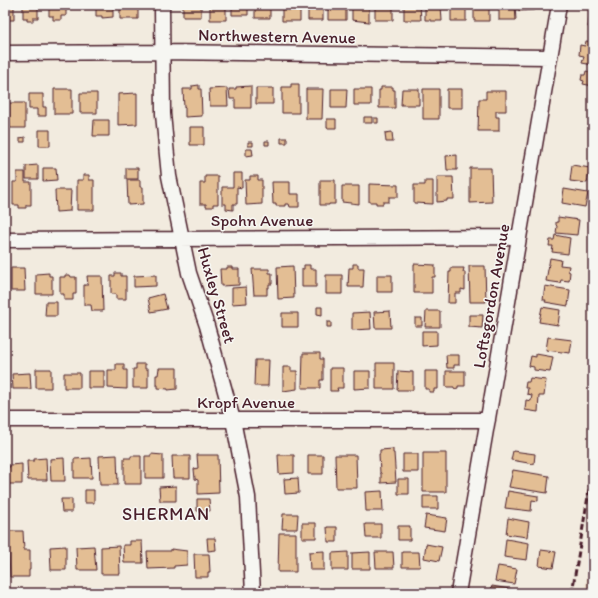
<svg xmlns="http://www.w3.org/2000/svg" width="598" height="598" font-family="Itim,sans-serif">
	<rect width="100%" height="100%" fill="#f2ebdf"/>
	<filter id="ink" filterUnits="userSpaceOnUse"><feTurbulence type="fractalNoise" baseFrequency=".025" numOctaves="2"/><feDisplacementMap in="SourceGraphic" scale="8" xChannelSelector="R" yChannelSelector="G"/><feConvolveMatrix kernelMatrix="1 2 1 2 8 2 1 2 1" color-interpolation-filters="sRGB"/></filter>
	<g filter="url(#ink)">
		<path fill="#eedec8" d="M593 545V593H584L587 578Z"/>
		<path fill="#e3be94" stroke="#4a1f2b" d="M5 5H14V20H5Z
			M23 5H38V18H33V21H27V18H23Z
			M49 5H66V16H61V20H53V16H49Z
			M96 5H113V17L102 18V16H96Z
			M120 5H138V19H120Z
			M183 5H201V17H183Z
			M210 5H226V20H210Z
			M232 5H248V15H232Z
			M255 5H270V18H255Z
			M282 5H300V21H282Z
			M308 5H323V20H308Z
			M328 5H346V20H328Z
			M352 5H369V22L352 20Z
			M375 5H393V20H375Z
			M404 5H420L421 20H404Z
			M425 5H441L442 21H431V20H425Z
			M451 5H466V21H451Z
			M474 5H489V21H474Z
			M499 5H515L516 20H499Z
			M519 5H535V10L519 11Z
			M591 8 593 9V36L590 35 591 27H588Z
			M586 41 593 42V65L582 63 584 56 579 55 580 45 585 46Z
			M586 71 593 73V86L583 84 584 81 581 80 582 75H585Z
			M291 84H299V113H282V87H291Z
			M199 85V89H201L202 116 185 117V107L184 108 183 89H192V86Z
			M251 86V108H235V99H230L229 89H236V87Z
			M381 87H393V90H395V108H379V90H381Z
			M227 88 228 106H210L209 89Z
			M256 88H273V104H256Z
			M54 89H72V114H54Z
			M306 89H323L322 119H306Z
			M331 89H347L346 108H331Z
			M354 89H371V105H354Z
			M402 89H419V105H401Z
			M423 89H439V119H423Z
			M447 89H462V108H447Z
			M486 91H506V111H496V117H499V131H478L479 99H486Z
			M80 93H97V113H80Z
			M137 93V124L118 125V94Z
			M29 94H43V107H46V116H37V109H29Z
			M9 103H25V128H10Z
			M364 117H372V123H364Z
			M374 118H378V123H374Z
			M327 119H336V128H327Z
			M94 120H109V136H93Z
			M190 127H204V145H190Z
			M39 130H50V146H39Z
			M392 132 393 142H386L385 133Z
			M25 137V142H20V138Z
			M281 138H287V143H281Z
			M265 141H269V145H265Z
			M248 142H253V146H248Z
			M246 149H252L253 155 246 156Z
			M457 155V170H447L446 156Z
			M38 165V179H26V166Z
			M572 165 590 168 587 183 570 181Z
			M43 168H56L57 180 43 181Z
			M126 168H138V179H126Z
			M470 168H491L492 202 470 203Z
			M17 172H25V182H31V205H26V208H19V205H13V182H17Z
			M233 173H242V188L237 187V204H233V210L226 209V204H222V187H233Z
			M83 175H89V180H94V210H77V180H83Z
			M205 176H218V204H213V207H206V204H200V183H205Z
			M250 176H258V180H262V204L246 205 245 180H250Z
			M437 177H453L454 199H447V201L437 202Z
			M127 180H140V187H143V204L128 205Z
			M320 180H335V204H329V205H320Z
			M425 181H433V204L414 203V185H425Z
			M272 182H290V194H299V207H290L289 204H285V206H276V204H273Z
			M369 184 398 185V197H389V202H383V204H376V202H369Z
			M342 186H359V204L342 202Z
			M564 189 588 193 585 207 562 203Z
			M55 190H71L70 211 56 212Z
			M558 217 579 220 577 235 556 233 557 226 556 225V222H558Z
			M591 217H593V227H589Z
			M555 235 570 238 568 254 552 252 553 246H549L550 240H554Z
			M550 258 561 260 560 265 569 266 568 271 570 272 569 281 561 280 560 283 546 281Z
			M353 264H358V268H364L363 287H348L349 268H353Z
			M414 264 435 265V277H432V293H414Z
			M304 265H310V269H316V287H302V269H304Z
			M293 266 294 298 278 299 277 267Z
			M469 266H485L486 302H470Z
			M227 267H232V269H239V285L221 286 220 269H227Z
			M11 268H24L25 291H11Z
			M451 268H464L463 272H465V290L461 289V293H455V303H448L449 272H451Z
			M252 269H269V273H272V284H269V288H267V295H254Z
			M49 273V276H52V294H36V274Z
			M115 273H121V276H126V299H116V294H111V276H115Z
			M65 275H70L71 277H76V294H73V300H64V294H60V277H65Z
			M156 275V286L134 287V276Z
			M326 275H342V294H326Z
			M377 275H392V292H377Z
			M87 276H102L103 311H92L91 305H84V285H88Z
			M545 286 570 290 568 306 545 302 546 300H543Z
			M246 287 247 303 232 304V288Z
			M163 294 167 309 151 312 148 298Z
			M46 302H57V316H45Z
			M317 307H322V315L317 314Z
			M542 307 560 310 558 325 539 322Z
			M390 311 391 328H375L374 312Z
			M426 311H440V327H425Z
			M370 312 371 329 352 330V313Z
			M282 313H298V327H282Z
			M469 315H483L482 328 469 327Z
			M415 318H422V326H415Z
			M327 322H331V327H327Z
			M422 331H437V345L422 346Z
			M548 337 572 340 570 353 546 350Z
			M303 353H320V359H323V380H320V388H302Z
			M536 354 553 357 550 372 534 370V367L529 366 531 356 536 357Z
			M446 355H459V365H454V368H447Z
			M255 360H269L268 386H254Z
			M376 363H394V389H376Z
			M116 364H124V370H127V389L108 388V370H116Z
			M136 364H145V369H148V388H133V369H136Z
			M283 367H291V371H297V389L283 391Z
			M159 368H177V389L168 390V389L158 388V385H156V375H158Z
			M330 368H343V388H337L338 391H330Z
			M36 369H51V388H36Z
			M88 371H104V388H88Z
			M354 371H370V388L354 389Z
			M398 371 413 372V390H397Z
			M425 371H438V389H434V392H429V389H425Z
			M446 371H465V386H458V388L454 389V387H446Z
			M30 373 31 389H13L12 374Z
			M64 373H80V388H64Z
			M530 378 546 380 544 396H539L538 412 525 410 526 400 531 401 532 395 527 394 528 388H525L526 382H529Z
			M393 449V453H394L396 482 381 483V473H380L379 454H380V450Z
			M513 451 535 454 534 464 511 460Z
			M423 453H446V492H423Z
			M151 454 163 455V478H145V456H151Z
			M403 454H418V472H403Z
			M117 455 118 485H100L99 456Z
			M197 455H218L219 493 198 494V480L195 479 194 469 198 468Z
			M278 455H294V473L279 474Z
			M308 455H323V474H308Z
			M335 455H356L357 488H336Z
			M131 456H141V484H124V458H131Z
			M172 456H190V478H173Z
			M46 458 47 480H28L27 461H34V459Z
			M64 458 65 481H51L50 459Z
			M91 458 92 478H74V459Z
			M22 464V484H5V467H10V465Z
			M513 470 549 476 547 493 509 487Z
			M298 478 299 493 285 494 284 479Z
			M398 479H409V494H398Z
			M176 486V501H160L159 487Z
			M85 490H94V503H85Z
			M382 491 383 511H366L365 492Z
			M508 491 538 496V501L532 500 531 511 505 508Z
			M423 496H438V509H423Z
			M61 499H72V512H62Z
			M197 499H209L210 511H197Z
			M283 514H298L297 529H282Z
			M426 515 447 518 445 531 424 528Z
			M508 518 529 522 527 537 506 534Z
			M302 523H316V538H302Z
			M365 524H381V538H366Z
			M398 526H410V540H398Z
			M327 527H337V542H328Z
			M5 531H23L24 550H30V570H29V577H10L9 554 5 555Z
			M279 533H296V572H278Z
			M207 538H215L216 550 208 551Z
			M506 539 529 543 527 560 504 557Z
			M130 541H142L143 563H124L123 545H130Z
			M426 544 442 547 439 561 424 558Z
			M66 546V570H51L50 547Z
			M94 546 96 570H77L76 547Z
			M119 546 120 574H101V547Z
			M171 549 187 551V565L174 566V568L148 569 147 551H171Z
			M541 550 556 552 553 568 539 566Z
			M324 551V570H310L309 552Z
			M348 552V570H332V553Z
			M370 552V569H352V553Z
			M375 552H393L394 568H376Z
			M402 552H419L420 567H402Z
			M194 554H209L210 572H208V577H195Z
			M498 566 517 569 514 584 495 581Z
			M492 586 527 592V593H490Z"/>
		<g fill="none" stroke-linecap="round" stroke-linejoin="round">
			<defs>
				<path id="minor" d="M162 5 163 114 169 176 189 273 207 326 233 420 248 497 253 593
					M5 53 162 52 549 57
					M5 240 519 237
					M5 420H488
					M458 593 559 5"/>
			</defs>
			<use href="#minor" stroke="#4a1f2b" stroke-width="17"/>
			<use href="#minor" stroke="#f6f6f2" stroke-width="14"/>
			<path stroke="#4a1f2b" stroke-width="3" stroke-dasharray="6 3" stroke-linecap="butt" d="M572 593 593 466"/>
		</g>
	</g>
	<g text-anchor="middle" stroke-width="3" stroke-linejoin="round" paint-order="stroke">
		<g font-size="17" fill="#4a1f2b" stroke="#f6f6f2">
			<text transform="translate(277 36) rotate(1)" y="6">Northwestern Avenue</text>
			<text x="262" y="226">Spohn Avenue</text>
			<text transform="translate(217 295) rotate(74)" y="6">Huxley Street</text>
			<text transform="translate(491 296) rotate(-80)" y="6">Loftsgordon Avenue</text>
			<text x="246" y="408">Kropf Avenue</text>
		</g>
		<g font-size="18" letter-spacing="1" fill="#4a1f2b" stroke="#f6f6f2">
			<text x="166" y="520">SHERMAN</text>
		</g>
	</g>
	<rect width="598" height="598" fill="none" stroke="#f6f6f2" stroke-width="20"/>
	<rect x="10" y="10" width="578" height="578" fill="none" stroke="#4a1f2b" stroke-width="1.5" filter="url(#ink)"/>
</svg>
